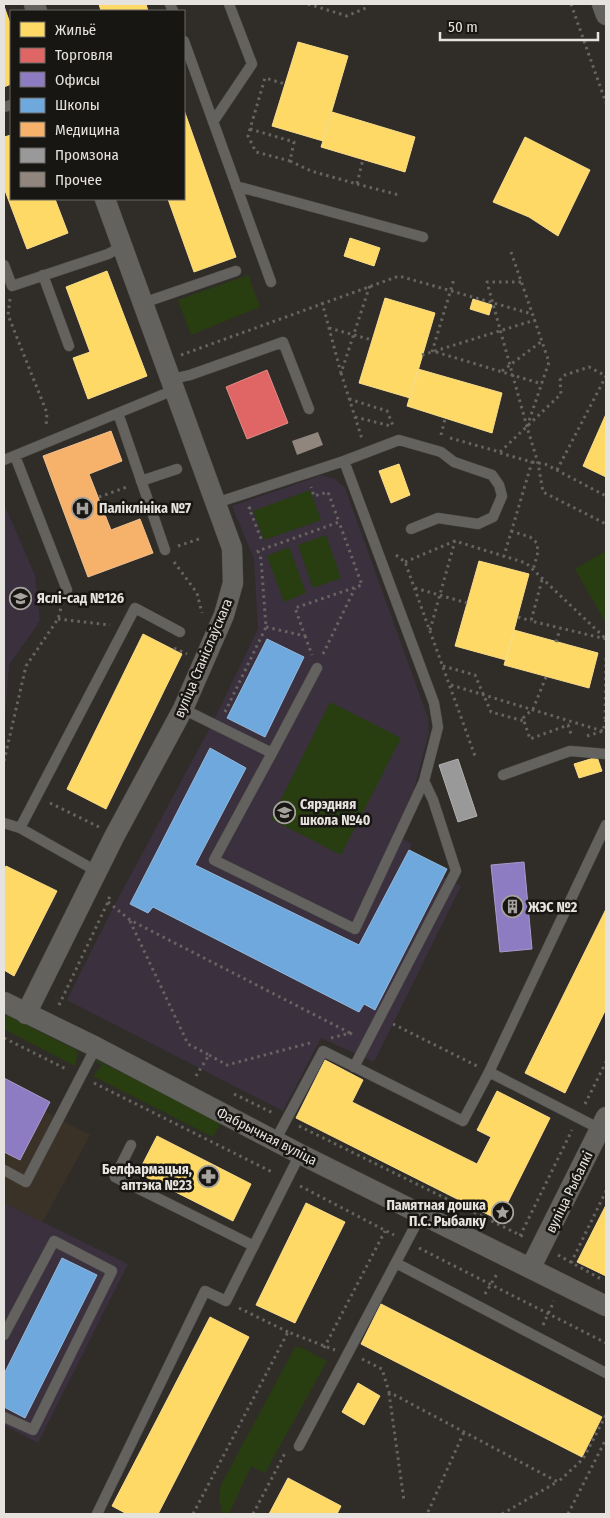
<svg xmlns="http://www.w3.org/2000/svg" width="610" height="1518" font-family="'Fira Sans Condensed',sans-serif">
	<rect width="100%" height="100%" fill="#302d29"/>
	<path fill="#3b3227" d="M4 1078 50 1102 45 1112 90 1135 42 1223 4 1203Z"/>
	<path fill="#3a303e" d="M322 475 335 479 345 488 428 718 429 732 414 789 393 834 412 844 409 850 447 869 443 877 461 886 374 1062 321 1038 283 1111 67 1000 113 908 212 724 258 629 254 559 232 506Z
		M4 504 35 575 40 621 9 665 4 732Z
		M4 1203 128 1264 38 1443 4 1425Z"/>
	<path fill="#283e10" d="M248 275 260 307 191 335 178 300Z
		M310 490 321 520 264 540 253 511Z
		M326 535 341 578 313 588 298 545Z
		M289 547 306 593 284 602 267 556Z
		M606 551V623L575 569Z
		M330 702 401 738 341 855 271 819Z
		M4 1014 221 1122 213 1137 93 1076 102 1065 78 1051 75 1066 4 1029Z
		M295 1347H300L327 1361 265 1473 251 1466 229 1514H222L219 1497 221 1485Z"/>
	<path fill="#ffd966" stroke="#f8dc8a" d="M99 4H146L148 11H101Z
		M4 6 11 26V84L4 87Z
		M298 42 348 56 323 141 272 126Z
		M184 110 236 257 194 272 168 199H184Z
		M332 112 415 137 405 172 321 147Z
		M11 135V199H55L68 233 27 249 4 188V137Z
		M525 137 590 170 558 236 529 217 493 202Z
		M350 238 380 248 374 266 344 256Z
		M107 271 147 376 88 399 73 358 90 352 66 287Z
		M385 298 435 313 410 398 359 383Z
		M473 299 492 305 489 315 470 309Z
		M418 369 502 393 492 433 407 406Z
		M606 414V477L583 466Z
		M399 464 410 495 391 503 379 471Z
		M479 561 529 574 506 660 455 646Z
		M514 630 598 653 589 688 504 665Z
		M143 634 182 654 106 809 67 789Z
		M597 757 602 771 579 778 574 764Z
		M6 866 57 891 14 976 4 970V870Z
		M606 909V1009L565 1093 525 1073Z
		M325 1060 363 1080 352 1102 477 1164 491 1137 477 1130 497 1091 550 1118 499 1220 296 1118Z
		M157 1136 251 1184 233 1221 138 1173Z
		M306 1203 345 1222 295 1323 256 1305Z
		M606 1205V1276L577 1262Z
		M381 1304 602 1417 582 1457 361 1344Z
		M210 1317 249 1337 158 1514H127L112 1506Z
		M358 1383 380 1396 364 1425 342 1412Z
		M288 1478 341 1506 337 1514H269Z"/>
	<path fill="#e06666" stroke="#e28b8a" d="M267 370 288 423 247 439 226 387Z"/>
	<path fill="#8e7cc3" stroke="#a89bcb" d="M524 862 532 949 500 952 491 865Z
		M4 1078 50 1102 20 1160 4 1152Z"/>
	<path fill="#6fa8dc" stroke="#93b9dd" d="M267 639 304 657 265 737 227 718Z
		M210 748 246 768 195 865 359 945 409 850 447 869 375 1010 364 1004 359 1012 153 907 148 913 130 904Z
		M62 1258 97 1275 25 1418 4 1407V1374Z"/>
	<path fill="#f6b26b" stroke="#f1c08e" d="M111 431 122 461 89 474 111 530 140 519 153 553 88 577 43 456Z"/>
	<path fill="#999" stroke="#b0afae" d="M458 759 477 816 458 822 439 765Z"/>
	<path fill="#91867d" d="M318 432 323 445 297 455 292 441Z"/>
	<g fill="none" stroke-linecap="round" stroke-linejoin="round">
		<defs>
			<path id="service" d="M170 4 173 11
				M184 41 271 282
				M4 107 11 105
				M213 122 252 64 229 4
				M236 186 423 237
				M4 265 12 286 108 254 123 246
				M43 275 69 346
				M143 303 236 271
				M172 379 190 375 283 342 309 409
				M118 413 165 550
				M15 456 67 590
				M4 460 174 390
				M344 461 434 703 438 727 424 781 433 800 456 871 354 1067
				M141 481 177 469
				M216 503 344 461 399 440 441 452 454 462 492 475 499 485 502 496 493 517 478 524 438 518 411 529
				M183 709 272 753 317 668
				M272 753 214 860 355 929 424 781
				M503 775 570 751 606 754
				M4 823 20 828 98 872
				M20 828 135 608 180 632
				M602 1130 489 1072 606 825
				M275 1141 323 1051 463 1121 489 1072
				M131 1145 115 1177 254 1246
				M4 1170 26 1182 96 1047
				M396 1263 606 1373
				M4 1335 54 1241 112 1271 33 1430 4 1417
				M299 1446 422 1213
				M97 1514 205 1291 226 1301 300 1154"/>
			<path id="minor" d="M34 4 37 11
				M602 4 606 15
				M4 1002 96 1047 300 1154 606 1306
				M26 1014 114 837 183 709 224 615 233 583 232 548 105 199
				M531 1267 606 1117"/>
		</defs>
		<use href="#service" stroke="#4d4b47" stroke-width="11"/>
		<use href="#minor" stroke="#4d4b47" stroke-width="21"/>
		<path stroke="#666461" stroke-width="3" stroke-dasharray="2.5 4" stroke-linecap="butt" d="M308 4 347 16 366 8 364 4
			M571 4 606 103
			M250 129 294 142 290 161 256 152 248 136 250 129 265 78 285 84
			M290 161 311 171 357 184 363 159
			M357 184 399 195
			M511 252 549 362 527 427 538 463 543 492 606 524
			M521 282H487L527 427
			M10 299 8 315 47 413 46 427
			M322 302 341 373 370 285
			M329 328 372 340
			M432 352 454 279
			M436 352 542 384
			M181 355 399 276 532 314
			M422 355 535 320
			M502 371 542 341
			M341 373 362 439
			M349 399 387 411 394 428
			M355 417 391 426
			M441 435 445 419
			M450 438 500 452 561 394 560 380 565 375 589 367 606 376
			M500 453 532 462 504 556
			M532 462 545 464 606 496
			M557 470 606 376
			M99 497 127 487
			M251 508H249L262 541
			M511 531 530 537 537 543 538 552 533 570
			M178 546 202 538
			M396 555 405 562 475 756
			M174 562 197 593 202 613
			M405 562 455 541 526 563 606 639
			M542 580 531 621 606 639
			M415 588 467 603
			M518 617 531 621
			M58 619 110 625
			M266 627 305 636 295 608 362 585 339 522
			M430 630 455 541
			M305 636 312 655
			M556 642 560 629
			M174 648 187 654
			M323 654 355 588
			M443 666 475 675 491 712 524 721
			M546 677 533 709 523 718 530 739 568 725 572 737
			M451 685 606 732
			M225 712 266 627 261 559 258 551 339 522 328 492 314 496 311 487
			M605 719 606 657
			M587 736 603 731 606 719
			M4 761 26 666 58 619 62 604
			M50 803 99 827
			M108 902 130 920 350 1033
			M130 921 188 1044 209 1055 196 1076
			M59 1005 108 902 110 895
			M393 1024 477 1066
			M4 1038 68 1070
			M331 1038 350 1033 353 1035
			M209 1055 227 1065 310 1043
			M94 1083 274 1173
			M234 1094 273 1113
			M585 1104 606 1062
			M299 1126 524 1237
			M300 1186 394 1235
			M520 1236 572 1130
			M419 1248 606 1343
			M558 1255 601 1279
			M571 1263 606 1191
			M485 1294 497 1274
			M239 1308 288 1332
			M543 1325 554 1301
			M324 1348 385 1231
			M362 1359 382 1369 389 1392 558 1482 583 1459 606 1415
			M389 1393 404 1501
			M428 1512 464 1432
			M193 1514 288 1332 335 1350
			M253 1514 285 1453
			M502 1514 557 1482
			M568 1514 606 1439"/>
		<use href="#service" stroke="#64625f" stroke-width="10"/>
		<use href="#minor" stroke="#64625f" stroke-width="20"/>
	</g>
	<defs>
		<symbol id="hospital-ring" viewBox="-11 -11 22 22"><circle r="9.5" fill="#181613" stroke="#a6a39f" stroke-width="1.5"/><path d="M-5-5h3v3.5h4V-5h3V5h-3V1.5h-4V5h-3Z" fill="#a6a39f"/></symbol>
		<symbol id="school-ring" viewBox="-11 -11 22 22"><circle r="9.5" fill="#181613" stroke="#a6a39f" stroke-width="1.5"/><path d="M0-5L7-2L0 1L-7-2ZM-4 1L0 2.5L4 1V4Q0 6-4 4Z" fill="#a6a39f"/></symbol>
		<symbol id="building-ring" viewBox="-11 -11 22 22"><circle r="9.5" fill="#181613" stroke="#a6a39f" stroke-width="1.5"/><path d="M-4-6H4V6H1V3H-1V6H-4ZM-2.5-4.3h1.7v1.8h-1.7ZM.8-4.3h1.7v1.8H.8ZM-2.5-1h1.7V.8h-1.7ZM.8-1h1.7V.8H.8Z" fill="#a6a39f"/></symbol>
		<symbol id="pharmacy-ring" viewBox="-11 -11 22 22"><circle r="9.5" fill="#181613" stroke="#a6a39f" stroke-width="1.5"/><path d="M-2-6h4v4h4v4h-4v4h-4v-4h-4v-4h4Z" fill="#a6a39f"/></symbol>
		<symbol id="sight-ring" viewBox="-11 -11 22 22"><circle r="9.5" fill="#181613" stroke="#a6a39f" stroke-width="1.5"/><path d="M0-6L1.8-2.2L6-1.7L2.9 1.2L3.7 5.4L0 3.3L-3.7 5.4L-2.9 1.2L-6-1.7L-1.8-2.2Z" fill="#a6a39f"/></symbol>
	</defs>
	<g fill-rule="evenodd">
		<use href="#hospital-ring" x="70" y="496" width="25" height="25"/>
		<use href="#school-ring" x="8" y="586" width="25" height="25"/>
		<use href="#school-ring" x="272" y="800" width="25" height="25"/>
		<use href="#building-ring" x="500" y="894" width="25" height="25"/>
		<use href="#pharmacy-ring" x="196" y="1164" width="25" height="25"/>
		<use href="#sight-ring" x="490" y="1200" width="25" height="25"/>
	</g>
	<g text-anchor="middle" stroke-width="5" stroke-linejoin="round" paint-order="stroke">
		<g font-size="14" font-weight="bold" fill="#e6e2de" stroke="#181613" text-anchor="start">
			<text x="99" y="513">Паліклініка №7</text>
			<text x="37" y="603">Яслі-сад №126</text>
			<text x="300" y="809">Сярэдняя<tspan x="300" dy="16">школа №40</tspan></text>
			<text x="528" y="912">ЖЭС №2</text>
			<text x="192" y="1174" text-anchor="end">Белфармацыя,<tspan x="192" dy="16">аптэка №23</tspan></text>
			<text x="486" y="1210" text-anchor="end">Памятная дошка<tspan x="486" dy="16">П.С. Рыбалку</tspan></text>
		</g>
		<g font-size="14" fill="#e6e2de" stroke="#181613">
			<text transform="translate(203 658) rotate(-67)" y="5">вуліца Станіслаўскага</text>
			<text transform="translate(267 1136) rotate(27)" y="5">Фабрычная вуліца</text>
			<text transform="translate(569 1192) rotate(-64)" y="5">вуліца Рыбалкі</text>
		</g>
	</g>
	<rect width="610" height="1518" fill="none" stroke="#e6e2de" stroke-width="10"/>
	<rect x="10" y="10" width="175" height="190" fill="#181613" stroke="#6a6864"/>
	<rect x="20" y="22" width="25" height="15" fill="#ffd966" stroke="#6a6864"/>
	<text x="55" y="35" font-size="15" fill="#e6e2de">Жильё</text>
	<rect x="20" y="48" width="25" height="15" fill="#e06666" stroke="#6a6864"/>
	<text x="55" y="60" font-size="15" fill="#e6e2de">Торговля</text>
	<rect x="20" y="72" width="25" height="15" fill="#8e7cc3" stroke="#6a6864"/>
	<text x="55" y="85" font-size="15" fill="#e6e2de">Офисы</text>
	<rect x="20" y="98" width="25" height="15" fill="#6fa8dc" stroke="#6a6864"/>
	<text x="55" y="110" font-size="15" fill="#e6e2de">Школы</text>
	<rect x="20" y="122" width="25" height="15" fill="#f6b26b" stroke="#6a6864"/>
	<text x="55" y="135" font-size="15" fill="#e6e2de">Медицина</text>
	<rect x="20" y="148" width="25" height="15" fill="#999999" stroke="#6a6864"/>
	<text x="55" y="160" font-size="15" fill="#e6e2de">Промзона</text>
	<rect x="20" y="172" width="25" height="15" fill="#91867d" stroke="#6a6864"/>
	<text x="55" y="185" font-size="15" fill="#e6e2de">Прочее</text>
	<path d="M440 32v8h158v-8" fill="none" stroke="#e6e2de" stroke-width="2.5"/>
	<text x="448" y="32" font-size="15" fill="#e6e2de" stroke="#181613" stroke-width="4" paint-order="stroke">50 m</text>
</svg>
